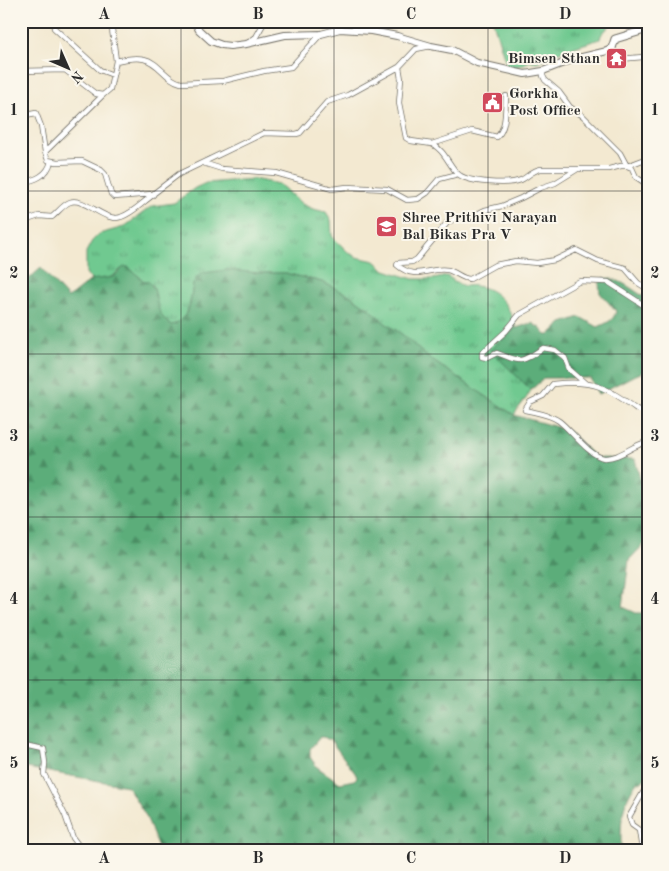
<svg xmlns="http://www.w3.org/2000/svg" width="669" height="871" font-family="'Old Standard TT',serif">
	<defs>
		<pattern id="grass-tufts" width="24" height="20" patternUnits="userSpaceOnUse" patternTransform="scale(1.25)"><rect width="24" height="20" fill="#6fc990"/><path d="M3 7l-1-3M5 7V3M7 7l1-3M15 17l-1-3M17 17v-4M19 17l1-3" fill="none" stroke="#5ba376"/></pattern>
		<pattern id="forest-firs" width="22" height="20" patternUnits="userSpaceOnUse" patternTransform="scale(1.25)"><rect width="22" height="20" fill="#5bad7a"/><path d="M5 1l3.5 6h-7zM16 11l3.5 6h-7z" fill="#4b8d64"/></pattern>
	</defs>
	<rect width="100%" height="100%" fill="#fbf7ec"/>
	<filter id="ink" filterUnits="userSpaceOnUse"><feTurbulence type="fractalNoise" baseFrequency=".02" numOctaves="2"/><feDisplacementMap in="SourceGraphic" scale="10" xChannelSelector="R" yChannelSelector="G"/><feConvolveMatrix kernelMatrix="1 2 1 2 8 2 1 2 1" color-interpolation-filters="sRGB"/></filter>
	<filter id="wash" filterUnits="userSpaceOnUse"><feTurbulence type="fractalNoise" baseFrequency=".0096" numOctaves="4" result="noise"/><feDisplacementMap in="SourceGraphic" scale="20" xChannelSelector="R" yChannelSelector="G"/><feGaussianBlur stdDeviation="1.12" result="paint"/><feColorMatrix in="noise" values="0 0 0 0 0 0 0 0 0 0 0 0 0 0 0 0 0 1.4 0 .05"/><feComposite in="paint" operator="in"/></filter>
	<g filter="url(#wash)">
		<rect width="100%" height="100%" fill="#f3e9d1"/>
		<path fill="url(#grass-tufts)" stroke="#4d7a5e" d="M493 21H614L601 35 600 39 559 52 537 62 531 61 508 70Z
			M253 179 279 184 302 204 313 209 326 212 331 220 332 236 348 252 356 257 375 261 385 270 413 279H434L447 276C452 279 458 284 464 286 467 286 472 285 475 286 498 288 510 307 516 328L491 350 531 390C527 399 519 406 514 415L427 357 403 335 385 323 371 310 349 295 322 282 285 273H260L193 284C191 298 189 322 171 325L159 315 153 285 144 281 128 267C120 267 117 274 111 277 105 280 98 279 91 280L86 273V252L92 241 99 234 124 227 152 206 174 203 195 188 206 183Z"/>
		<path fill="url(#forest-firs)" stroke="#436c52" fill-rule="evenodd" d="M124 267H128L144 281H148C162 293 150 310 171 325L176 324 187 313 190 304 193 284 197 277 203 273 227 270 260 273H285L322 282 349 295 371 310 385 323 403 335 427 357 514 415 568 430 596 458 635 459 641 483 648 490V540L629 560 623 607 636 613H648V768C647 775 646 779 640 783L637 782C620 806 621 822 621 850H159L146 816 127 786 21 767V286L41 268 68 298 91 280 113 277ZM320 737H324L331 741 355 773 357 777 354 780 340 783 317 767 310 757V749Z
			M604 278C621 278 633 291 648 299V370L631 377 598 394 590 378H544L531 390 490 350 516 328 532 323 540 328 546 335H549L562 323 580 317 598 327C606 323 614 321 616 311L600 293 599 283Z"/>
	</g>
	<g filter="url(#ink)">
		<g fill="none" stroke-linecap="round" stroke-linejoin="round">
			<defs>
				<path id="street" d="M111 21 116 61C125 59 135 57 144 59 159 62 166 80 181 83L223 81 264 71 291 67 321 34
					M337 21 342 29
					M54 28 100 70 113 75
					M249 42 256 37 265 21
					M612 48 620 59 643 57 648 59
					M399 67 401 79 399 103 406 138 411 141 432 144 472 131 497 137C507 127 505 109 506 96
					M21 71 65 70 96 94 103 95 110 89 116 61
					M543 71V76L545 80 559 92 570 107 583 116 620 153 627 166 632 168 636 177 648 185
					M103 95 45 152 48 160 57 162 82 161 101 170 105 174 111 194 114 197 153 194 179 174 264 133 296 134 300 133 327 102 348 95 399 67 416 49 431 46
					M21 116 36 113 41 126 45 152
					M432 144C444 150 448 163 457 173 466 183 509 185 521 180 528 177 532 170 541 169H609L621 166H627L648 158
					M203 163 222 169 276 173 332 189 347 187 387 189 407 200 418 199 427 193 439 179 458 174
					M576 170 555 183 540 188 521 198 502 206 485 210 471 217 454 219 447 223 417 259 412 262 398 263 397 265C417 282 429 266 448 270 456 272 462 279 470 279L495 265 516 261 537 263 555 260 576 250 598 261 625 268 638 283 648 289
					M21 183C35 180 48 176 51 161
					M21 222 39 216 52 217C57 213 64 204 70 202 85 197 105 223 121 217 133 213 143 202 153 195
					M585 383 569 369 565 358 555 350 543 348C521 363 522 363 497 353L487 358 482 357V353L506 331 519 315 580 281 608 282 648 308
					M648 409 638 410C607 387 593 379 553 384L543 396 530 402 525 410C537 413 549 414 559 421 571 430 589 456 604 458 620 459 633 444 648 442
					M21 743 43 748 45 763 44 774 65 815 73 838 82 850
					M642 850 639 830 632 825 629 817 648 784"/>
				<path id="secondary" d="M194 21 199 30 211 41 222 45 230 46 246 44 285 35 321 34 340 29 371 31 397 36 431 46 452 50 477 63 525 74 543 71 574 59 607 51 612 48"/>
				<path id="primary" d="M612 48 615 39 648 29"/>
			</defs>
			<use href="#street" stroke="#716e65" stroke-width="6"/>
			<use href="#secondary" stroke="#716e65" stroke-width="8"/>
			<use href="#primary" stroke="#716e65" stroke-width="9"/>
			<use href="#street" stroke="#fff" stroke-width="4.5"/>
			<use href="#secondary" stroke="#fff" stroke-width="6"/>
			<use href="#primary" stroke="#fff" stroke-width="7"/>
		</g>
	</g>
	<path fill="none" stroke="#2b2b2b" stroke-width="1" stroke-opacity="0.55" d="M181 21V850M334 21V850M488 21V850M21 191H648M21 354H648M21 517H648M21 680H648"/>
	<defs>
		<symbol id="temple-square" viewBox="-11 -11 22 22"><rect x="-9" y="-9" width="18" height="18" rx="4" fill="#d1495b" stroke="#fbf7ec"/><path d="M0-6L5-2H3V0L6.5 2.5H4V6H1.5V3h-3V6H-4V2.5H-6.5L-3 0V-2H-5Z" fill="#fff"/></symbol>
		<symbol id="civic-square" viewBox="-11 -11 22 22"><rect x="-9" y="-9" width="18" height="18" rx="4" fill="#d1495b" stroke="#fbf7ec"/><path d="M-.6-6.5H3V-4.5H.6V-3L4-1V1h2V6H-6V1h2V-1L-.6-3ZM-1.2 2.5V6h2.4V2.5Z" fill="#fff"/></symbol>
		<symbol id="school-square" viewBox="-11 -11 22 22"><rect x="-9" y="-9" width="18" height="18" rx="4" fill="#d1495b" stroke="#fbf7ec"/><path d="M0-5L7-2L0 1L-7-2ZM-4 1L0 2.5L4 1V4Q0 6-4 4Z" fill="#fff"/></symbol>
	</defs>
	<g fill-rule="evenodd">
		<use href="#temple-square" x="604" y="46" width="25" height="25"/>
		<use href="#civic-square" x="480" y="90" width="25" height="25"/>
		<use href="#school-square" x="374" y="214" width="25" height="25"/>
	</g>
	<g text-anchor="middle" stroke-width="4" stroke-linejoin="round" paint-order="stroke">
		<g font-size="15" font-weight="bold" fill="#2b2b2b" stroke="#fbf7ec" text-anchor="start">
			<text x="600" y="63" text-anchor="end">Bimsen Sthan</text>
			<text x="509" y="98">Gorkha<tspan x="509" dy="17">Post Office</tspan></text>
			<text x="402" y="222">Shree Prithivi Narayan<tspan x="402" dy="17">Bal Bikas Pra V</tspan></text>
		</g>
	</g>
	<rect width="669" height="871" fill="none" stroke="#fbf7ec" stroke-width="55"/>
	<g transform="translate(68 68) rotate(135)" stroke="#fbf7ec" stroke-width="4" paint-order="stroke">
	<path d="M0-4L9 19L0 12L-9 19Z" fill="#2b2b2b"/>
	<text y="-8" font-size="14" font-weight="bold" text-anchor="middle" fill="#2b2b2b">N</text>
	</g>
	<rect x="28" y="28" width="614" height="816" fill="none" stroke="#2b2b2b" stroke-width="2"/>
	<g font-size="16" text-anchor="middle" font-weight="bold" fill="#2b2b2b">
		<text x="104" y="19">A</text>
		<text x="258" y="19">B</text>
		<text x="411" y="19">C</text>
		<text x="565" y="19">D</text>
		<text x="14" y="115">1</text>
		<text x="655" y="115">1</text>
		<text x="14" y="278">2</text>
		<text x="655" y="278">2</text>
		<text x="14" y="441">3</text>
		<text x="655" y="441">3</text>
		<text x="14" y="604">4</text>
		<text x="655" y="604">4</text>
		<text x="14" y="768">5</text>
		<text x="655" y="768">5</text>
		<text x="104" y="863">A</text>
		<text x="258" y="863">B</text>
		<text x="411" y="863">C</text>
		<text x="565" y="863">D</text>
	</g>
</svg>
